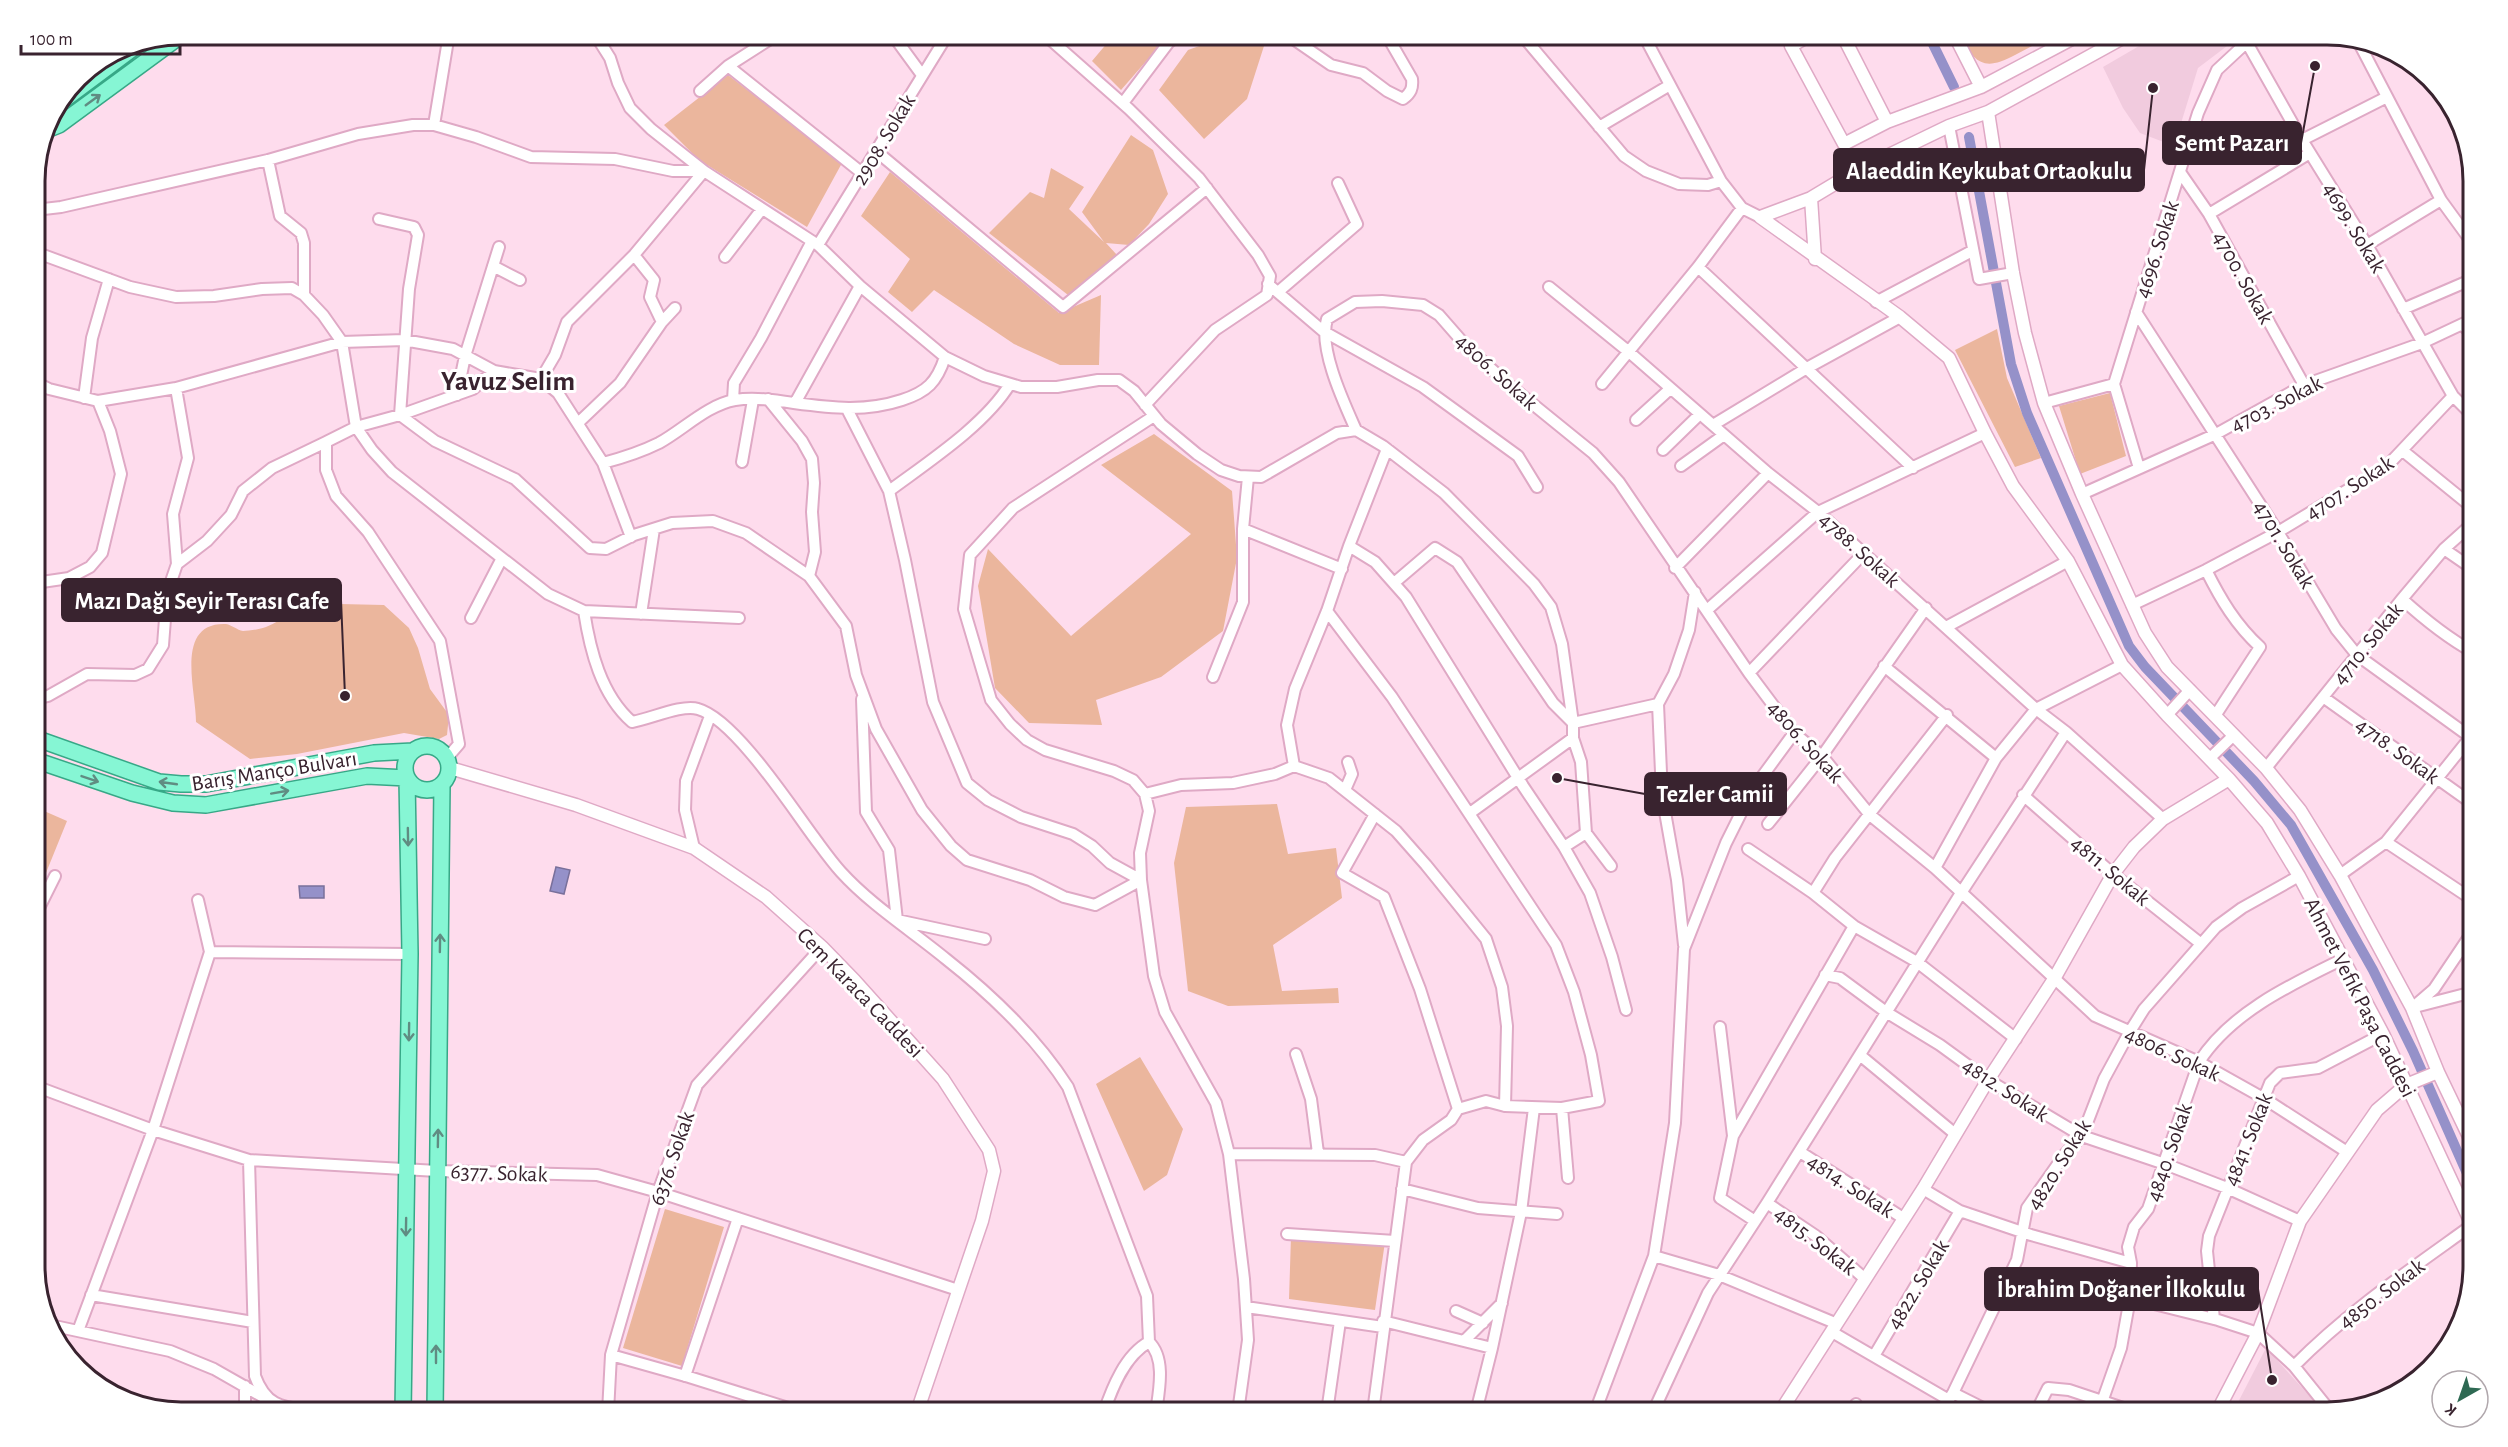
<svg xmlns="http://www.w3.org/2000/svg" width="2508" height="1447" font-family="'Alegreya Sans',sans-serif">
	<rect width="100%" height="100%" fill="#fedced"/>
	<path fill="#f1cbde" d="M2158 35H2232L2235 40 2198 68 2174 146 2140 133 2123 108 2103 67Z
		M2266 1348 2324 1412H2233Z"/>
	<path fill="#ebb69d" d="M1233 34 1240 35 1264 46 1247 99 1204 139 1159 90 1188 50Z
		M1114 35H1169L1121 90 1092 61Z
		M1960 35H2054C2041 41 2028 48 2015 55 1985 71 1975 65 1960 35Z
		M728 75 842 163 807 227 699 160 664 125Z
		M1131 135 1153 150 1168 194 1149 224 1129 245 1106 243 1117 255 1068 295 989 233 1030 192 1044 198 1051 168 1084 187 1069 209 1104 242 1082 212Z
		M890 172 1059 313 1101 295 1099 365H1060L1014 344 934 290 912 312 888 292 910 259 861 216Z
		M1997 329 2007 378 2041 458 2015 467 1955 350Z
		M2110 393 2126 456 2080 474 2059 406Z
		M1154 434 1232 491 1237 558 1223 631 1161 677 1096 700 1102 725 1029 723 995 688 978 586 988 549 1071 636 1191 534 1101 465Z
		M317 595 340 604 384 605 409 628 418 648 430 689 449 715 447 735 439 739 404 733 297 754 250 759 196 722C196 690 174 622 226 624 232 625 237 630 243 631 249 631 261 629 266 627 284 620 300 605 317 595Z
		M1277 804 1288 854 1336 848 1342 898 1273 945 1282 991 1338 988 1339 1003 1228 1006 1188 991 1174 863 1186 807Z
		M35 807 67 821 35 900Z
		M1140 1057 1183 1129 1167 1175 1144 1191 1096 1084Z
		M665 1209 724 1227 682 1366 623 1348Z
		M1291 1237 1385 1242 1375 1310 1289 1299Z"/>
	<path fill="#9591c9" stroke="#79709b" stroke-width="1.5" d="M556 867 570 870 564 894 550 891Z
		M299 886H324V898H300Z"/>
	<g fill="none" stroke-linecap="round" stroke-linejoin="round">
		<path stroke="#9591c9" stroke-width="10" d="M1928 34 1954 87
			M1969 137 2011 364 2027 413 2129 646 2145 667 2254 781 2291 825 2373 970 2413 1051 2473 1187"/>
		<defs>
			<path id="minor" d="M587 34 598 39 610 58 618 83 630 108 651 129 704 171 818 245 860 286 945 357 984 376 1021 387H1057L1098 380H1119L1134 391 1161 424 1197 454 1221 470 1239 476 1261 477 1337 433 1356 430 1383 446 1444 493 1534 584 1551 607 1562 644 1573 723V738L1581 762 1586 833 1564 847
				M892 34 922 75
				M1044 34 1129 109 1199 178 1258 255 1270 276 1267 295 1215 330 1145 405
				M1286 34 1331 65 1363 73 1387 91 1403 99C1411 93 1413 88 1412 79L1386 34
				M1521 34 1624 156 1646 171 1679 184 1708 185 1721 181
				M1643 34 1721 181 1742 208 1760 217
				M2242 34 2302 140 2367 245 2453 396 2473 416
				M2359 43 2441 200 2473 244
				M728 66 862 173
				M700 91 728 66 778 34
				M1123 103 1169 42 1180 34
				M434 125 449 34
				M1949 126 1979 279 2013 273
				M1599 127 1670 85
				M2302 140 2387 97
				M876 151 1063 307 1207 188
				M268 160 280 216 301 233 304 243V295
				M2180 172 2209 214 2304 385
				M35 210 61 207 268 160 358 134 413 125H434L476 137 531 157 615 159 673 171H704
				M2209 214 2310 153
				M379 219 414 227 418 235 409 289 400 415 435 441 515 479 590 548 606 549 634 535 672 523 713 521 746 533 809 576 846 626 856 675 876 729 922 810 951 846 967 860 1030 880 1064 897 1095 905 1141 880
				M818 245 948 34
				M2367 245 2441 200
				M35 252 130 287 176 297 214 296 262 289 292 288 304 295 323 315 342 342 356 427 326 442V470L336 496 368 532 440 641 459 744 447 758
				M725 257 762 209
				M493 266 520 280
				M1698 267 1913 468
				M1268 284 1323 331 1423 387 1518 456 1537 487
				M1549 287 1629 352 1768 473 1818 512 2036 709 2066 732 2163 819
				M1278 292 1357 224 1338 183
				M1876 302 1972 251
				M2403 309 2473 279
				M2136 312 2278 532 2336 629 2357 655 2473 739
				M662 322 675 308
				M2462 325 2473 334
				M494 371 473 389 400 415 356 427 372 450 392 472 548 594 584 611 739 618
				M541 379 555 355 567 322 634 255 704 171
				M35 382 49 389 98 401 176 388 342 342 404 340 453 349 494 371 541 379 558 393 603 463C622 458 641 452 659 443 683 430 707 405 735 400 754 397 774 400 794 403 832 408 866 412 902 400 927 392 937 382 945 357
				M1602 384 1698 267 1742 208
				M176 388 188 458 173 514 177 564
				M457 395 465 356 499 247
				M84 398 92 338 109 279
				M768 399 802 441 812 459 814 483 812 512 815 552 809 576
				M733 400 734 383 761 338 812 241
				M795 403 860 286
				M2044 403 2114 384
				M847 409 889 491 905 560 933 702 967 783 988 800 1021 817 1073 834 1092 846 1110 863 1141 880
				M1154 416 1013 508 970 555 964 609 991 700 1010 724 1027 740 1045 750 1114 771 1133 780 1145 794 1149 811 1140 853 1141 880 1154 976 1165 1012 1216 1103 1229 1154 1244 1279 1248 1340 1238 1412
				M1636 420 1670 389
				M578 423 620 383 662 322 650 297 654 280 634 255
				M1713 425 1807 368 1900 317
				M1356 430C1344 403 1318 348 1327 319L1355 302 1382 301 1423 305 1439 315 1467 347 1508 384 1593 453 1619 482 1749 673 1794 733 1822 756 1870 815 1935 868 2095 1016 2199 1062 2265 1099 2347 1152
				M1663 450 1700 414
				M2403 451 2473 508
				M742 462 753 400
				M603 463 631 537
				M1681 466 1724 435
				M2139 468 2114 384 2198 113 2217 70 2246 43
				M889 491C928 462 985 425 1010 384
				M2082 494 2216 434 2304 385 2422 343 2473 319
				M1243 529 1342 569
				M1349 546 1375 562 1406 597 1523 786 1564 847 1590 893 1612 957 1626 1010
				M2444 549 2473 569
				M1675 568 1768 473
				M2206 570C2221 600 2236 625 2260 647L2215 716
				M35 583 69 578 90 567 102 553 121 474 110 431 98 401
				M1394 583 1435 548 1457 562 1553 703 1573 723
				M2402 599C2424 619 2446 637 2473 652
				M2132 605 2206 570 2278 532 2387 466 2453 396
				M1707 610 1818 512 1985 433
				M584 611C590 650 601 695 632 722 650 719 682 704 698 709 734 719 790 805 813 836 822 848 831 861 841 872 871 905 912 931 946 959 993 996 1036 1037 1068 1087L1147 1296 1149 1342C1166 1358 1159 1391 1156 1412
				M1327 611 1392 697 1556 945 1574 992 1591 1055 1599 1101 1562 1108 1505 1106 1486 1101 1458 1109 1451 1120 1423 1140 1406 1162 1373 1412
				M641 614 654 529
				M471 618 502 558
				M1948 626 2068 561
				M1884 666 1996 758
				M1749 673 1863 554
				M1213 677 1243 602V529L1248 477
				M2323 697 2473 804
				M35 699 48 696 87 674 135 675 148 669 163 645 167 593 177 564 207 541 231 515 243 491 272 468 326 442
				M862 699 866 812 889 850 897 920 985 939
				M2167 715 2190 690
				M1573 723 1658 704
				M2210 758 2234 735
				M1294 766 1287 725 1295 689 1327 611 1349 546 1387 449
				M2266 768 2402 599 2444 549 2473 523
				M1345 790 1352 774 1348 762
				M1145 794 1181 785 1233 783 1275 774 1294 766 1329 778 1396 831 1426 865 1486 939 1502 987 1507 1026 1505 1106
				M2023 795 2113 874 2200 943
				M1470 813 1573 738
				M1375 814 1342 873 1384 897 1420 989 1458 1109
				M1768 824 1822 756 1926 608
				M1586 833 1611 866
				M2386 842 2473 900
				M694 848 685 810 686 781 710 716
				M1748 849 1813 893
				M1935 868 1996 758 2036 709 2122 665
				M2340 875 2386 842 2473 734
				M198 900 210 952
				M35 916 55 876
				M1854 926 1917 962 2016 1039
				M1684 945 1677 880 1662 795 1658 704 1674 674 1689 630 1695 592
				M1825 975 1840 978 1886 1012 1940 1045 1988 1080 2082 1136 2165 1164 2227 1188 2300 1221
				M2415 1007 2473 992
				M2412 1008 2434 989 2473 931
				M1720 1027 1733 1136
				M1296 1054 1311 1099 1318 1153
				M1861 1056 1954 1133
				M35 1086 153 1130 249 1160 437 1171 597 1175 658 1192 958 1290
				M1562 1108 1568 1178
				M1800 1152 1903 1218
				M1229 1154 1375 1155 1406 1162
				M249 1160 255 1376C267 1409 285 1407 317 1412
				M1402 1189 1478 1208 1557 1214
				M1923 1189 1960 1211 2031 1235 2131 1263
				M1767 1203 1816 1236 1864 1278
				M1755 1221 1720 1198 1733 1136 1854 926 1813 893 1835 858 1947 715
				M1287 1234 1395 1241
				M1654 1256 1719 1275 1835 1323
				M91 1295 253 1322
				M2130 1298 2218 1320 2258 1333 2294 1366 2331 1412
				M1246 1307 1383 1327
				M1456 1311 1483 1323
				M2214 1319 2207 1251 2209 1236 2270 1083 2280 1073 2318 1068 2383 1034
				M1383 1321 1492 1348
				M50 1325 170 1351 214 1369 265 1398
				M78 1331 153 1130 210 952 410 954
				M1832 1332 1949 1400
				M1464 1341 1502 1303
				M611 1355 689 1377 801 1412
				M1874 1356 1960 1211
				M2294 1366C2347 1312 2411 1269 2472 1225
				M685 1376 738 1218
				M1953 1393 1991 1412
				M2396 1394 2415 1379
				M245 1412V1386
				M608 1412 611 1355 658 1192 697 1085 822 947
				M1104 1412C1112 1388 1125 1355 1149 1342
				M1327 1412 1340 1321
				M1476 1412 1492 1348 1521 1212 1534 1108
				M1595 1412 1654 1256 1675 1123 1684 949 1726 843 1753 789 1794 733
				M1653 1412 1708 1293 1767 1203 1961 893 2066 732
				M1853 1412 1856 1404
				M1941 1412 1953 1393 2017 1260 2027 1208 2065 1154 2082 1136 2104 1079 2129 1033 2144 1009 2216 927 2242 908 2299 876
				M2036 1412 2048 1388 2069 1390 2135 1412
				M2096 1412 2102 1402 2121 1348 2130 1298 2131 1263 2128 1247 2134 1227 2148 1209 2199 1062C2231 1012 2292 984 2343 959"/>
			<path id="tertiary" d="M1812 34 1791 46 1844 144 1887 122 1981 87 2081 34
				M1842 34 1887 122
				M1954 34 1981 87
				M1988 112 2013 273 2025 333 2044 403 2082 494 2145 633 2167 667 2266 768 2300 810 2340 875 2412 1008 2438 1072 2473 1145
				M1811 198 1815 259
				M1760 217 1900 317 1949 358 1985 433 2013 486 2068 561 2122 665 2167 715 2229 779 2163 819 2134 847 2113 874 2054 979 1988 1080 1923 1189 1780 1412
				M1760 217 1811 198 1856 171 1949 126 1988 112 2130 34
				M450 768 576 805 694 848 766 897 822 947 855 981 943 1079 989 1150 994 1171 982 1221 917 1412
				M2229 779 2267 823 2299 876 2383 1034 2473 1227
				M2217 1412 2258 1333 2300 1221 2377 1110 2406 1085 2438 1072"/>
			<path id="primary" d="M61 102 140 43
				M44 131 59 125 183 34
				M35 738 159 782 181 784H206L374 753 413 751
				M405 768a22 22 0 1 1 44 0a22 22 0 1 1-44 0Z
				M35 760 132 793 173 803 206 805 367 776 407 778 410 954 403 1412
				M435 1412 442 784"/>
		</defs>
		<use href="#minor" stroke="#dfa9c5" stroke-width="14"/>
		<use href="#tertiary" stroke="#dfa9c5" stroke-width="15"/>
		<use href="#primary" stroke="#37a887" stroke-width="18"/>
		<use href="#minor" stroke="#fff" stroke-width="10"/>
		<use href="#tertiary" stroke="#fff" stroke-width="12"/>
		<use href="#primary" stroke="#86f6d4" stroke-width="15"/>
	</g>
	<defs><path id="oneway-shaft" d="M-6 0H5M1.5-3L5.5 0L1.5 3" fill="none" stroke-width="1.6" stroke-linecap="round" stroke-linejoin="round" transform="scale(1.5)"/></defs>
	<g stroke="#608c82">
		<use href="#oneway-shaft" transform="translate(93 100) rotate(-36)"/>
		<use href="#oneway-shaft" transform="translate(90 779) rotate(19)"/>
		<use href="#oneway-shaft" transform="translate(168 783) rotate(-172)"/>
		<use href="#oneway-shaft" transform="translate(280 792) rotate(-10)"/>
		<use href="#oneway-shaft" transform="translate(408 837) rotate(89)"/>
		<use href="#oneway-shaft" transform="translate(440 943) rotate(-89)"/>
		<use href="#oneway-shaft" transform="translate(409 1032) rotate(91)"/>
		<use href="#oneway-shaft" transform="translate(438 1138) rotate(-89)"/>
		<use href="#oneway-shaft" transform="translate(406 1227) rotate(91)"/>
		<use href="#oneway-shaft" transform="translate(436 1354) rotate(-90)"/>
	</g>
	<g text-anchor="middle" stroke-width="6" stroke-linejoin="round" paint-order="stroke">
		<g font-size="22" fill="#39232f" stroke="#fff">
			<text transform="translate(883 139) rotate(-59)" y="8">2908. Sokak</text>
			<text transform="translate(2355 227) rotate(59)" y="8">4699. Sokak</text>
			<text transform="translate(2156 249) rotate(-72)" y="8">4696. Sokak</text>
			<text transform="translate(2244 277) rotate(61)" y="8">4700. Sokak</text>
			<text transform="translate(1497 371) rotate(42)" y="8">4806. Sokak</text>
			<text transform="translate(2276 403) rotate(-27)" y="8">4703. Sokak</text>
			<text transform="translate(2349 487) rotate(-33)" y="8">4707. Sokak</text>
			<text transform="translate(2285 544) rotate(59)" y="8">4701. Sokak</text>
			<text transform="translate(1860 549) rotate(42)" y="8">4788. Sokak</text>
			<text transform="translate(2367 643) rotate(-51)" y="8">4710. Sokak</text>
			<text transform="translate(1806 741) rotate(48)" y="8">4806. Sokak</text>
			<text transform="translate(2398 750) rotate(36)" y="8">4718. Sokak</text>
			<text transform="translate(274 770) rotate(-9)" y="8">Barış Manço Bulvarı</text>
			<text transform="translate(2111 870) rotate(40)" y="8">4811. Sokak</text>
			<text transform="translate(861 992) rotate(46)" y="8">Cem Karaca Caddesi</text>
			<text transform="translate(2361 997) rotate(63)" y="8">Ahmet Vefik Paşa Caddesi</text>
			<text transform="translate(2173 1053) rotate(25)" y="8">4806. Sokak</text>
			<text transform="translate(2006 1089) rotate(33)" y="8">4812. Sokak</text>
			<text transform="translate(2247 1139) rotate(-68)" y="8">4841. Sokak</text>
			<text transform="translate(2168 1152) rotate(-71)" y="8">4840. Sokak</text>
			<text transform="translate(671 1158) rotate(-71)" y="8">6376. Sokak</text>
			<text transform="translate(2058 1164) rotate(-58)" y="8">4820. Sokak</text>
			<text transform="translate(499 1172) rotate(2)" y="8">6377. Sokak</text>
			<text transform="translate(1851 1185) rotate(33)" y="8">4814. Sokak</text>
			<text transform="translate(1816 1240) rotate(38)" y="8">4815. Sokak</text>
			<text transform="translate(1917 1284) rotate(-59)" y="8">4822. Sokak</text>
			<text transform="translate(2381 1293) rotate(-37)" y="8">4850. Sokak</text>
		</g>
		<g font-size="28" font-weight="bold" fill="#39232f" stroke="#fff">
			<text x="508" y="390">Yavuz Selim</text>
		</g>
	</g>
	<path d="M0 0H2508V1447H0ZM181 45H2327A136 136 0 0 1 2463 181V1266A136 136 0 0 1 2327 1402H181A136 136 0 0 1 45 1266V181A136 136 0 0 1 181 45Z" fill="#fff" fill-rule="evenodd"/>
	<path fill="none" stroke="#39232f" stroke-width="3" d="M181 45H2327A136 136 0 0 1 2463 181V1266A136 136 0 0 1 2327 1402H181A136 136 0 0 1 45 1266V181A136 136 0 0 1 181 45Z"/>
	<path fill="none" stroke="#39232f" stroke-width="2" d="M2315 66L2301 143M2153 88L2144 170M345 696L341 600M1557 778L1645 794M2272 1380L2258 1289"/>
	<g fill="#39232f" stroke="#fff" stroke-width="2">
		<circle cx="2315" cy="66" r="6"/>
		<circle cx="2153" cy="88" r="6"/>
		<circle cx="345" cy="696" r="6"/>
		<circle cx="1557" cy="778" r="6"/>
		<circle cx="2272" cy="1380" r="6"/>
	</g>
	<g fill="#39232f" stroke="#39232f" stroke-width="2">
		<rect x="2163" y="122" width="138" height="42" rx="6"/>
		<rect x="1834" y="149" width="310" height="42" rx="6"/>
		<rect x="62" y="579" width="279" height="42" rx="6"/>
		<rect x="1645" y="773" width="141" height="42" rx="6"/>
		<rect x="1985" y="1268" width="273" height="42" rx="6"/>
	</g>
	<g font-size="24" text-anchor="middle" font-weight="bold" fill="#fff">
		<text x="2232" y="151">Semt Pazarı</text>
		<text x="1989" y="179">Alaeddin Keykubat Ortaokulu</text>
		<text x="202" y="609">Mazı Dağı Seyir Terası Cafe</text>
		<text x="1715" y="802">Tezler Camii</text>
		<text x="2121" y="1297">İbrahim Doğaner İlkokulu</text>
	</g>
	<g transform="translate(2460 1399) rotate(220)"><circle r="28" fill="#ffffff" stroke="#b0a7ac" stroke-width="1.5"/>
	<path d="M0-4.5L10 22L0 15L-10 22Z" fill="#2e6953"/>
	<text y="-9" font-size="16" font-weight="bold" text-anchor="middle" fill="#39232f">K</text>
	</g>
	<path d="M21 45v9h159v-9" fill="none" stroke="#39232f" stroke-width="3"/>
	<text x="30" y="45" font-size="18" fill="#39232f" stroke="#ffffff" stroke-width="4.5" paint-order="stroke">100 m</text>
</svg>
